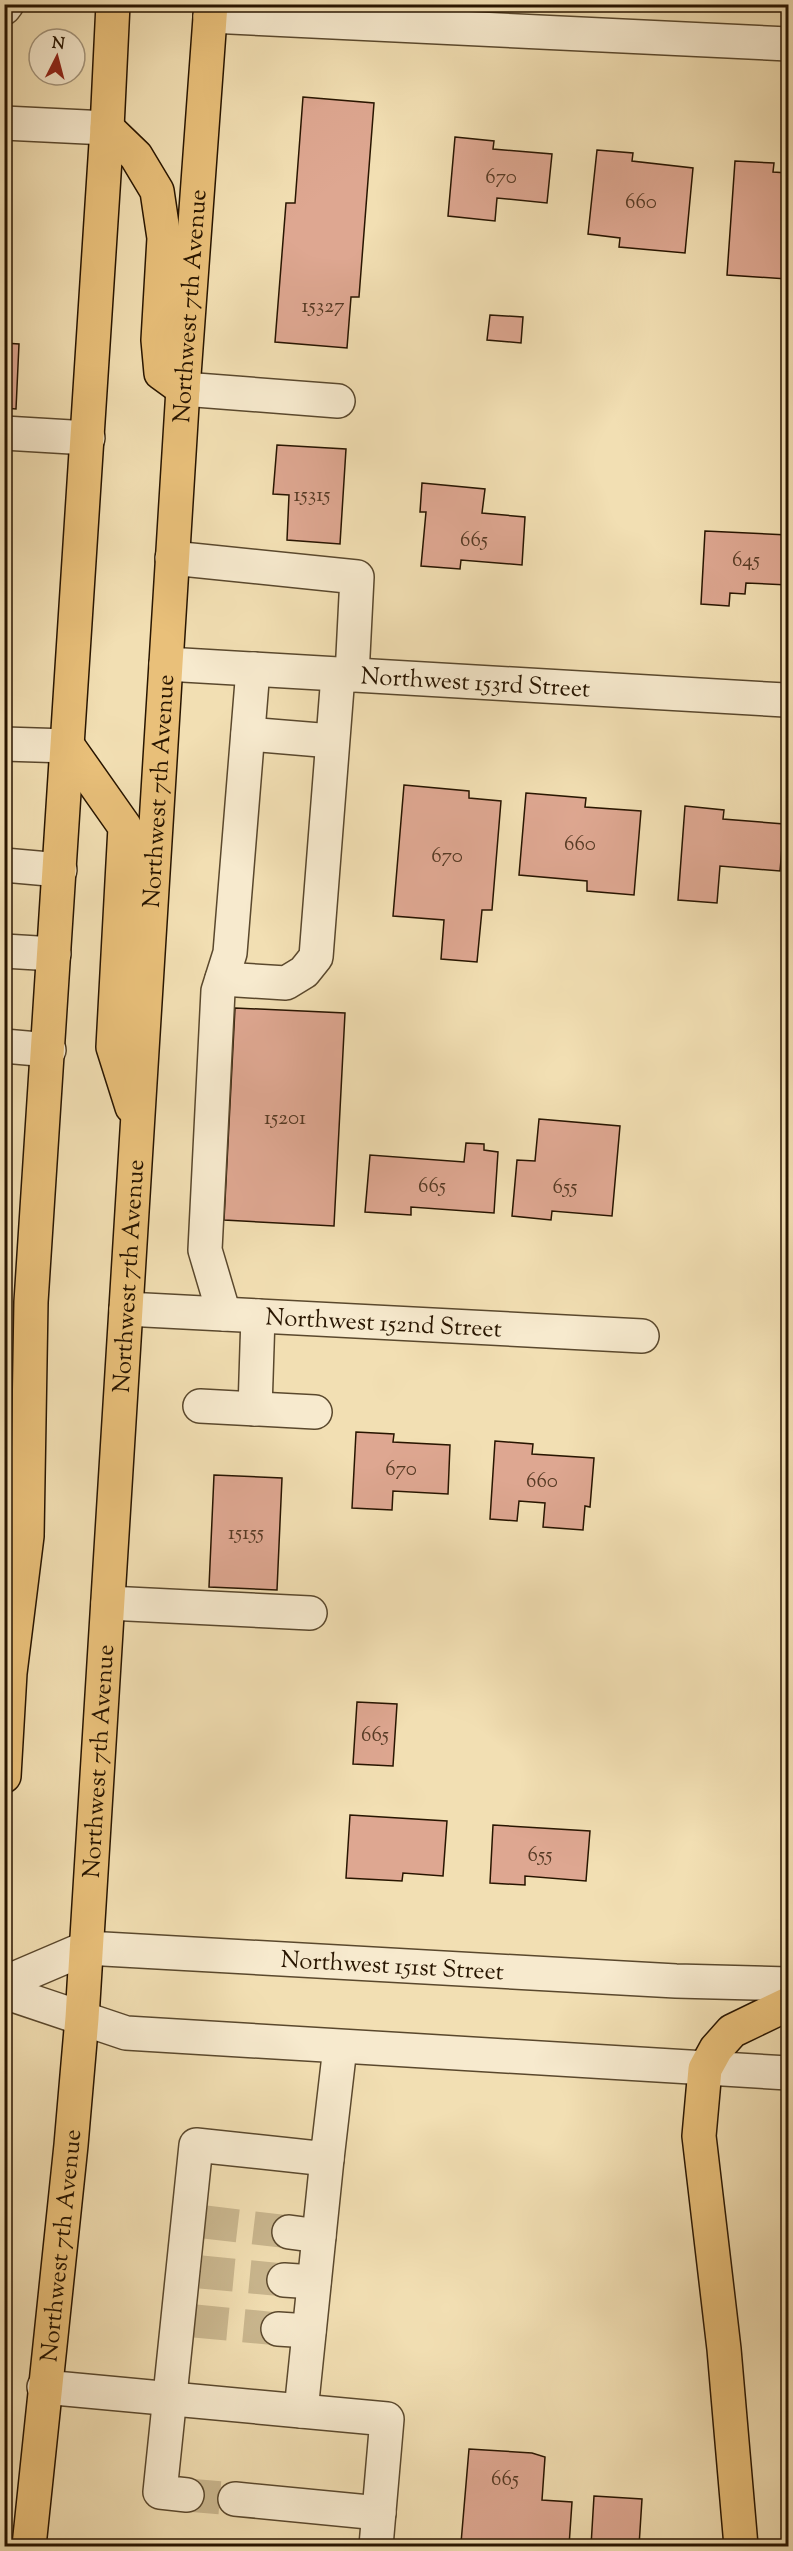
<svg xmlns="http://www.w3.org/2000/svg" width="793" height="2551" font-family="'Sorts Mill Goudy',serif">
	<rect width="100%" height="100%" fill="#f2dfb3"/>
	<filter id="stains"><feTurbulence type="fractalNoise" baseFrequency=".00333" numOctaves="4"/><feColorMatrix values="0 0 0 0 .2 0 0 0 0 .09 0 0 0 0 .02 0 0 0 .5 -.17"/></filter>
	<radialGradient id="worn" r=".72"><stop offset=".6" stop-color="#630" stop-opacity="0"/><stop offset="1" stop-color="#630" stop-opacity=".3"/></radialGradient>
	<path fill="#dea791" stroke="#281500" stroke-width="1.5" d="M303 97 374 103 359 297H351L347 348 275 342 286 203H295Z
		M455 137 494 141 493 149 552 154 547 203 497 198 495 221 448 216Z
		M597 150 633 153 632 161 693 168 685 253 619 247 620 238 588 234Z
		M735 161 774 163 773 172 788 173 787 279 727 275Z
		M490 315 523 317 521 343 487 340Z
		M4 343 19 344 16 409 4 408Z
		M277 445 346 449 340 544 287 540 289 495 273 494Z
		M4 451H10L4 581Z
		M422 483 485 489 482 513 525 517 522 565 461 560 460 569 421 566 426 512H420Z
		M705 531 788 535V585L746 583 745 594 730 593 729 606 701 604Z
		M404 785 469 791V798L501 801 492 910H482L477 962 441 959 444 920 393 916Z
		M526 793 586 798 585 807 641 811 634 895 587 891V881L519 875Z
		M685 806 724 810 723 819 784 824 780 871 720 866 717 903 678 900Z
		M235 1008 345 1013 334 1226 224 1220Z
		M539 1119 620 1126 612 1216 552 1211 551 1220 512 1216 517 1160 535 1161Z
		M466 1143 484 1144V1150L498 1152 494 1213 411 1207V1215L365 1212 370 1155 464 1162Z
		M356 1432 394 1434 393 1442 450 1445 448 1494 393 1491 392 1510 352 1508Z
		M495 1441 533 1444 532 1454 594 1458 590 1507 585 1506 583 1530 543 1527 545 1503 519 1501 517 1521 490 1519Z
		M214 1475 282 1478 277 1590 209 1587Z
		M357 1702 397 1704 393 1766 353 1764Z
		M350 1815 447 1821 443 1876 403 1873 402 1881 346 1878Z
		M493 1825 590 1831 586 1881 525 1876V1885L490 1883Z
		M469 2449 532 2453 545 2457 542 2500 572 2502 569 2546H512L461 2543Z
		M594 2496 642 2499 639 2546H591Z"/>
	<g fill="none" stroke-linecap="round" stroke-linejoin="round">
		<path stroke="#cab78f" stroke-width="33" stroke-dasharray="33 16" stroke-linecap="butt" d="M205 2222 289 2232
			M201 2272 284 2280
			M195 2321 278 2329
			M187 2495 235 2499"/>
		<defs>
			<g id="minor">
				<path d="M4 8 7 4"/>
				<path d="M210 16 788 44"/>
				<path d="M4 123 107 128"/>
				<path d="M183 389 338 401"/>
				<path d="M4 433 88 438"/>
				<path d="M172 558 357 577 352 675"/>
				<path id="s1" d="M166 664 785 700"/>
				<path d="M248 734 332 741"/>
				<path d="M4 744 68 746"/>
				<path d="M4 865 60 870"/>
				<path d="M4 951 54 954"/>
				<path d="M222 979 286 983 304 972 316 957 338 675"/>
				<path d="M4 1046 49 1050"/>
				<path id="s2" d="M126 1309 642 1336"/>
				<path d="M224 1314 205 1250 218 991 230 953 253 669"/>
				<path d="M200 1406 315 1412"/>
				<path d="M255 1409 258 1316"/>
				<path d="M108 1603 310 1613"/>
				<path id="s3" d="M4 1983 86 1948 676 1981 788 1984"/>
				<path d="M4 1992 126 2033 788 2073"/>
				<path d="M289 2232 319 2236"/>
				<path d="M284 2280 314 2282"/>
				<path d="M278 2329 309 2331"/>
				<path d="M44 2387 387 2419 376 2546"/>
				<path d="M301 2411 327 2159"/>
				<path d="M187 2495 160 2492 196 2145 327 2159 340 2047"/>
				<path d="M235 2499 379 2513"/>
			</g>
			<g id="major">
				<path d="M107 128 136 156 157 191 164 238 158 340 161 373 183 389"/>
				<path d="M68 746 125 827 113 1047 132 1107"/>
				<path d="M4 1776 10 1673 27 1536 31 1302 107 128 113 4"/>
				<path id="s4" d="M29 2546 71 2145 82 2018 183 389 211 4"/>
			</g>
			<path id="highway" d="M741 2546 724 2349 699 2136 705 2069 716 2049 732 2031 788 2004"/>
		</defs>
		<use href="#minor" stroke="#5a482d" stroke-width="36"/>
		<use href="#major" stroke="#281500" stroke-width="36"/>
		<use href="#highway" stroke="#281500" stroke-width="36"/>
		<use href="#minor" stroke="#f7eace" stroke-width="33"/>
		<use href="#major" stroke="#e9c07a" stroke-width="33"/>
		<use href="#highway" stroke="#e9c07a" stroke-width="33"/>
	</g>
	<g text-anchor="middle" stroke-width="4.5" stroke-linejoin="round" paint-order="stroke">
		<g font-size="21" fill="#563a24">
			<text x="501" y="183">670</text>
			<text x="641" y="208">660</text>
			<text x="323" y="312">15327</text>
			<text x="312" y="501">15315</text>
			<text x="474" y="546">665</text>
			<text x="746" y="566">645</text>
			<text x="580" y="850">660</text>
			<text x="447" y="862">670</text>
			<text x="285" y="1124">15201</text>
			<text x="432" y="1192">665</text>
			<text x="565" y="1193">655</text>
			<text x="401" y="1475">670</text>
			<text x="542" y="1487">660</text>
			<text x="246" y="1539">15155</text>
			<text x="375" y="1741">665</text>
			<text x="540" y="1861">655</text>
			<text x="505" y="2485">665</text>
		</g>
		<g font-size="24" fill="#281500" stroke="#f7eace">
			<text dy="8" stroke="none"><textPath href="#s4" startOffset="2246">Northwest 7th Avenue</textPath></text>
			<text dy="8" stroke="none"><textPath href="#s1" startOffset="310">Northwest 153rd Street</textPath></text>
			<text dy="8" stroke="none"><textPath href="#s4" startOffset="1760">Northwest 7th Avenue</textPath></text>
			<text dy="8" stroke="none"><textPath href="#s4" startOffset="1274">Northwest 7th Avenue</textPath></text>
			<text dy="8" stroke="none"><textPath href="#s2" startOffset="258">Northwest 152nd Street</textPath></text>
			<text dy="8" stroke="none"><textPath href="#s4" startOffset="788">Northwest 7th Avenue</textPath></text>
			<text dy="8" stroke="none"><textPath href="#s3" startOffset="396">Northwest 151st Street</textPath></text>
			<text dy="8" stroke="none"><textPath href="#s4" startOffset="302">Northwest 7th Avenue</textPath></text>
		</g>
	</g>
	<rect width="793" height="2551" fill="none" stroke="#f2dfb3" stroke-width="24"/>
	<rect x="6" y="6" width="781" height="2539" fill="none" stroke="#281500" stroke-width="3"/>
	<rect x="12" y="12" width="769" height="2527" fill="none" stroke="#281500" stroke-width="1.5"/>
	<g transform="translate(57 57) rotate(6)"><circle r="28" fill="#f7eace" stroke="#a4957c" stroke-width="1.5"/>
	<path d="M0-4.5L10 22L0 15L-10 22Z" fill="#8f2418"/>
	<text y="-9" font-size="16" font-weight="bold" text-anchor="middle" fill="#281500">N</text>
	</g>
	<rect width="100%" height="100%" filter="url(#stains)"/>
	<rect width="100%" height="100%" fill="url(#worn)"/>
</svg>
